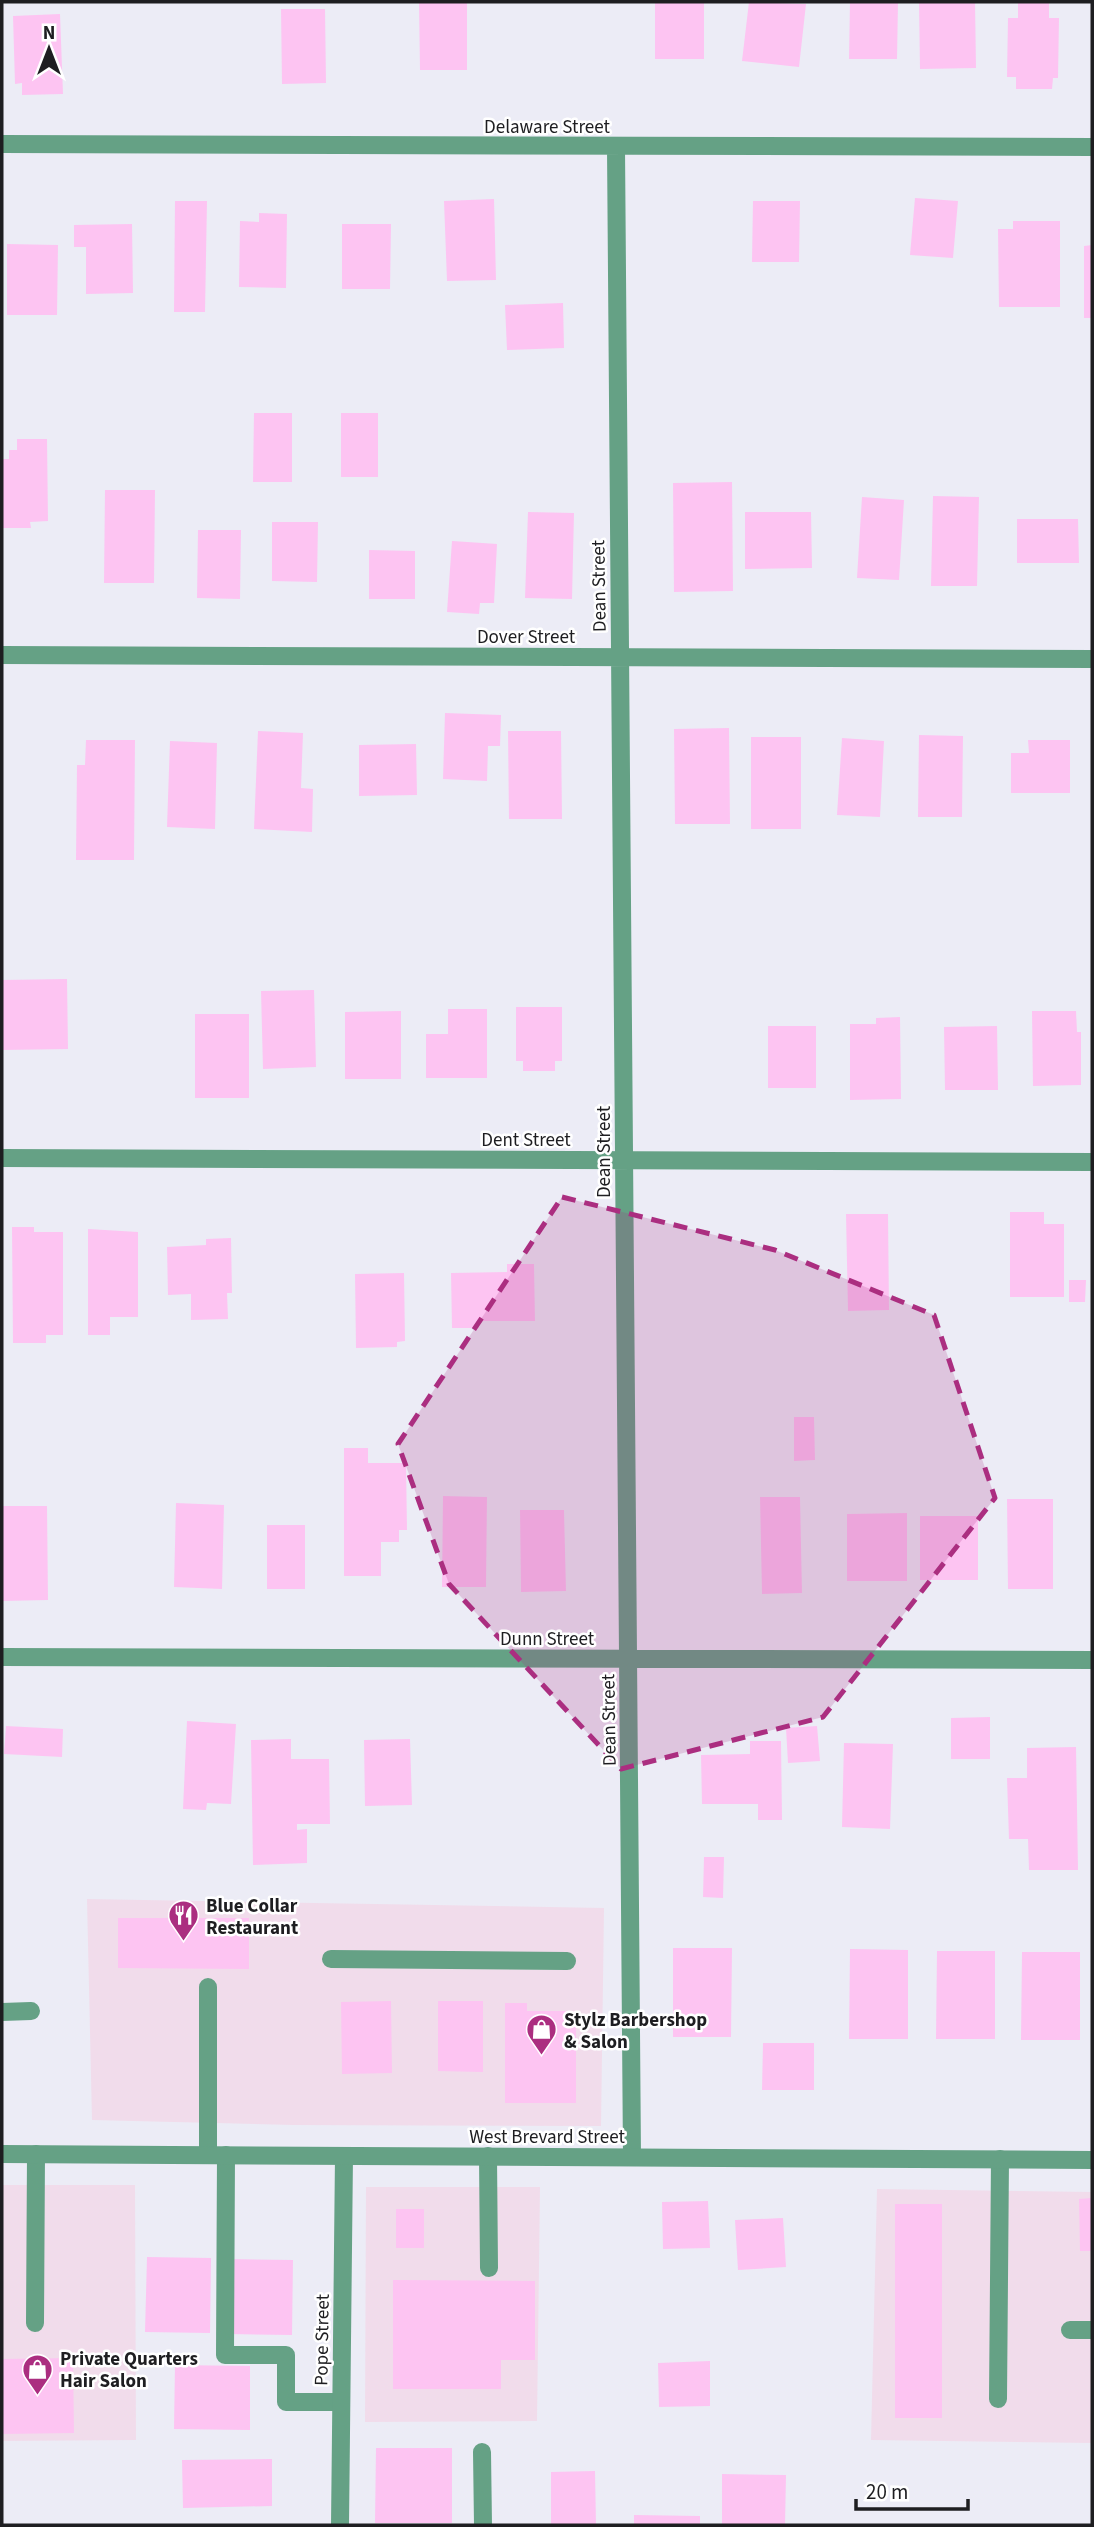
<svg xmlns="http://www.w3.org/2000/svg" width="1094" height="2527" font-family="'Source Sans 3',sans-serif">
	<rect width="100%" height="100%" fill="#ececf6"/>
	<path fill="#f1dceb" d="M87 1899 604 1908 601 2126 293 2125 92 2120Z
		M2 2185H135L136 2440 2 2441Z
		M366 2187H540L537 2421 365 2422Z
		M877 2189 1092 2192V2443L871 2440Z"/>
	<path fill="#fdc4f2" d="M419 2H467V70H420Z
		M655 2H704V59H655Z
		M749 2 806 4 799 67 742 61Z
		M850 2H898L897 59H849Z
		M919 2H975L976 68 920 69Z
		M1018 2H1049V18H1059L1058 78H1053L1052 89H1016V77H1007L1008 18H1018Z
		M281 9H325L326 83 282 84Z
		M60 14 63 94 22 95V83L15 84 13 16Z
		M915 198 958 201 953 258 910 255Z
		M494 199 496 280 447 281 444 201Z
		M175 201H207L205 312H174Z
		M753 201H800L799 262H752Z
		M259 213 287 214 286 288 239 287 240 221 259 222Z
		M1013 221H1060V307H999L998 229H1013Z
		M132 224 133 293 86 294V247H74V225Z
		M342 224H391L390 289H342Z
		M7 244 58 245 57 315H7Z
		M1092 245V318H1084V246Z
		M563 303 564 348 507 350 505 305Z
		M254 413H292V482H253Z
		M341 413H378V477H341Z
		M17 439H47L48 521 30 522 31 528H2V459H9V450H17Z
		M732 482 733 591 674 592 673 483Z
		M105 490H155L154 583H104Z
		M933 496 979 497 977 586H931Z
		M862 497 904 500 899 580 857 578Z
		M528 512 574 513 572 599 525 598Z
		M745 512H811L812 568 745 569Z
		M1017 519H1078L1079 563H1017Z
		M272 522H318L317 582 272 581Z
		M198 530H241L240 599 197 598Z
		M452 541 497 544 494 603H480L479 614 447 612Z
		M369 550 415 551V599H369Z
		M445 713 501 715 500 746H488L487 781 443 779Z
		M729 728 730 824H675L674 729Z
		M258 731 303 733 301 788 313 789 312 832 254 829Z
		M508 731H561L562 819H509Z
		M919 735 963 736 962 817H918Z
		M751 737H801V829H751Z
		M842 738 884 741 880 817 837 815Z
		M86 740H135L134 860H76L77 765H85Z
		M1028 740H1070V793H1011V753H1029Z
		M170 741 217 743 215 829 167 827Z
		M416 744 417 795 359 796V745Z
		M67 979 68 1049 2 1050V980Z
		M314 990 316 1067 263 1069 261 991Z
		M516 1007H562V1061H555V1071H523V1061H516Z
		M448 1009H487V1078H426V1034H448Z
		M401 1011V1079H345V1012Z
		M1032 1011H1076L1077 1032H1081V1085L1033 1086Z
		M195 1014H249V1098H195Z
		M900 1017 901 1099 850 1100V1024H876V1018Z
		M768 1026H816V1088H768Z
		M997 1026 998 1090H945L944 1027Z
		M1010 1212H1044V1224H1064V1297H1010Z
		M846 1214H888L889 1310 848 1311Z
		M12 1227H34V1232H63V1335H46V1343H13Z
		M88 1229 138 1232V1317H110V1335H88Z
		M231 1238 232 1293H227L228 1319 191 1320V1294L168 1295 167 1247 206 1245V1239Z
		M507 1264H534L535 1321H479V1328H452L451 1273 507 1272Z
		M404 1273 405 1341 397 1342V1347L356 1348 355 1274Z
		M1069 1280H1086L1085 1302H1069Z
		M794 1417H814L815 1460 794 1461Z
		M344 1448H368V1463H406L407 1530H399V1542H381V1576H344Z
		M443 1496 487 1497 486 1587H442Z
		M760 1497H800L802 1593 762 1594Z
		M1007 1499H1053V1589H1008Z
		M176 1503 224 1505 222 1589 174 1587Z
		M2 1506H47L48 1600 2 1601Z
		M520 1510H564L566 1591 521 1592Z
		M907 1513V1581H847V1514Z
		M920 1516H978V1580H920Z
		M267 1525H305V1589H267Z
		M990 1717V1759H951V1718Z
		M187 1721 236 1724 231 1804 207 1803 206 1810 183 1809Z
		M6 1726 63 1729 62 1757 4 1754Z
		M817 1726 820 1761 788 1763 786 1728Z
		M291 1739V1759H329L330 1824H297V1830L307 1829V1863L253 1865 251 1740Z
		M410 1739 412 1805 365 1806 364 1740Z
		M750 1741H781L782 1820H758V1804H702L701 1755 750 1754Z
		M844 1743 893 1744 890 1829 842 1827Z
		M1076 1747 1078 1870H1029L1028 1839H1009L1007 1778H1027V1748Z
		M704 1857H724L723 1898 703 1897Z
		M118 1918H249V1969L118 1968Z
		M673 1948H732L731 2037H673Z
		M850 1949 908 1950V2039H849Z
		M937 1951H995V2039H936Z
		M1022 1952H1080V2040H1021Z
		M391 2001 392 2073 342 2074 341 2002Z
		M438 2001H483V2072L438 2071Z
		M505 2003H527V2011H576V2103H505Z
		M763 2043H814V2090H762Z
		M1092 2198V2251H1080L1079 2199Z
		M708 2201 710 2248 663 2249 662 2202Z
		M895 2204H942V2418H895Z
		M396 2209H424V2248H396Z
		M783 2218 786 2267 738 2270 735 2220Z
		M147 2257 211 2258 210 2333 145 2332Z
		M228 2259 293 2260 292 2335 228 2334Z
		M393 2280 535 2281V2360H501V2389H393Z
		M73 2358 74 2433 2 2434V2359Z
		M710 2361V2406L659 2407 658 2363Z
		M175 2365 250 2366V2430L174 2429Z
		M376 2448H452V2523H375Z
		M272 2459V2506L183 2508 182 2460Z
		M595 2471 596 2525H551V2472Z
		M722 2474 786 2475 785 2525H722Z
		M634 2515 700 2516V2525H634Z"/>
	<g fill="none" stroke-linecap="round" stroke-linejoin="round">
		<path stroke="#65a185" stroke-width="18" d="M331 1959 567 1961
			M208 1987V2155
			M2 2012 31 2011
			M226 2155 225 2355H286V2402H341
			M488 2156 489 2268
			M35 2323 36 2154
			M1070 2330H1092
			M998 2399 1000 2159
			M482 2452 483 2525"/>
		<path stroke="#65a185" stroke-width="18" d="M2 144 1092 147
			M616 148 632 2157
			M2 655 1092 659
			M2 1158 1092 1162
			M2 1657 1092 1660
			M340 2525 344 2156"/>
		<path stroke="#65a185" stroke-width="18" d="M2 2154 1092 2160"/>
	</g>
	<path fill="#ab2e80" fill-opacity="0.2" stroke="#ab2e80" stroke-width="5" stroke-dasharray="14 9" stroke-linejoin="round" d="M562 1197 775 1250 934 1315 995 1498 823 1717 621 1769 449 1584 398 1444Z"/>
	<defs>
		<symbol id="restaurant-pin" viewBox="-11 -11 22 30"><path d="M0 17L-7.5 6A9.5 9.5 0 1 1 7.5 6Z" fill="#ab2e80" stroke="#fff"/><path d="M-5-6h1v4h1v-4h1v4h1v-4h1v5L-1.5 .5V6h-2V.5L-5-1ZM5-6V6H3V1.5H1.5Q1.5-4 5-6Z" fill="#fff"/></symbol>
		<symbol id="shop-pin" viewBox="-11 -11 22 30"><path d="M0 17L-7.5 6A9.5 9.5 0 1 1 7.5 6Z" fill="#ab2e80" stroke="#fff"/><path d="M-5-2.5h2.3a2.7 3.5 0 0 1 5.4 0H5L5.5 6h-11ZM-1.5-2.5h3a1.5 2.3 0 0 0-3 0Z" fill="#fff"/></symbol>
	</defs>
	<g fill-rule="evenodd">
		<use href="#restaurant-pin" x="166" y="1898" width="35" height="47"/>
		<use href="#shop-pin" x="524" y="2012" width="35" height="47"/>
		<use href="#shop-pin" x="20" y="2352" width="35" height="47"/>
	</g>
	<g text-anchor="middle" stroke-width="5" stroke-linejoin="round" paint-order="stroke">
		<g font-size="19" fill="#1e1e21" stroke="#fff">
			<text x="547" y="133">Delaware Street</text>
			<text transform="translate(598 586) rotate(-91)" y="7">Dean Street</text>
			<text x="526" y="643">Dover Street</text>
			<text x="526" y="1146">Dent Street</text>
			<text transform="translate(603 1152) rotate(-90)" y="7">Dean Street</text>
			<text x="547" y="1645">Dunn Street</text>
			<text transform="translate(608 1720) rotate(-91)" y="7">Dean Street</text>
			<text x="547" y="2143">West Brevard Street</text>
			<text transform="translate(321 2340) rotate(-89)" y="7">Pope Street</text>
		</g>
		<g font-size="19" font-weight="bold" fill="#1e1e21" stroke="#fff" text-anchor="start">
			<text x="206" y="1912">Blue Collar<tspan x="206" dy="22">Restaurant</tspan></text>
			<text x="564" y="2026">Stylz Barbershop<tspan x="564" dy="22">&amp; Salon</tspan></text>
			<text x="60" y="2365">Private Quarters<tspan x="60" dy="22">Hair Salon</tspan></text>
		</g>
	</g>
	<rect width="1094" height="2527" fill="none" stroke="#1e1e21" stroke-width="7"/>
	<g transform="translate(49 49)" stroke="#ffffff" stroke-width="5" paint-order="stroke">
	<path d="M0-5L12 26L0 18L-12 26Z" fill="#1e1e21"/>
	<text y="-10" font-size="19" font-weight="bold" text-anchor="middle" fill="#1e1e21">N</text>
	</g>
	<path d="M856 2499v10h112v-10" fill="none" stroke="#1e1e21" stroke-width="3.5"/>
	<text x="866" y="2499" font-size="21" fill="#1e1e21" stroke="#ffffff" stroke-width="5" paint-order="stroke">20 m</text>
</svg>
